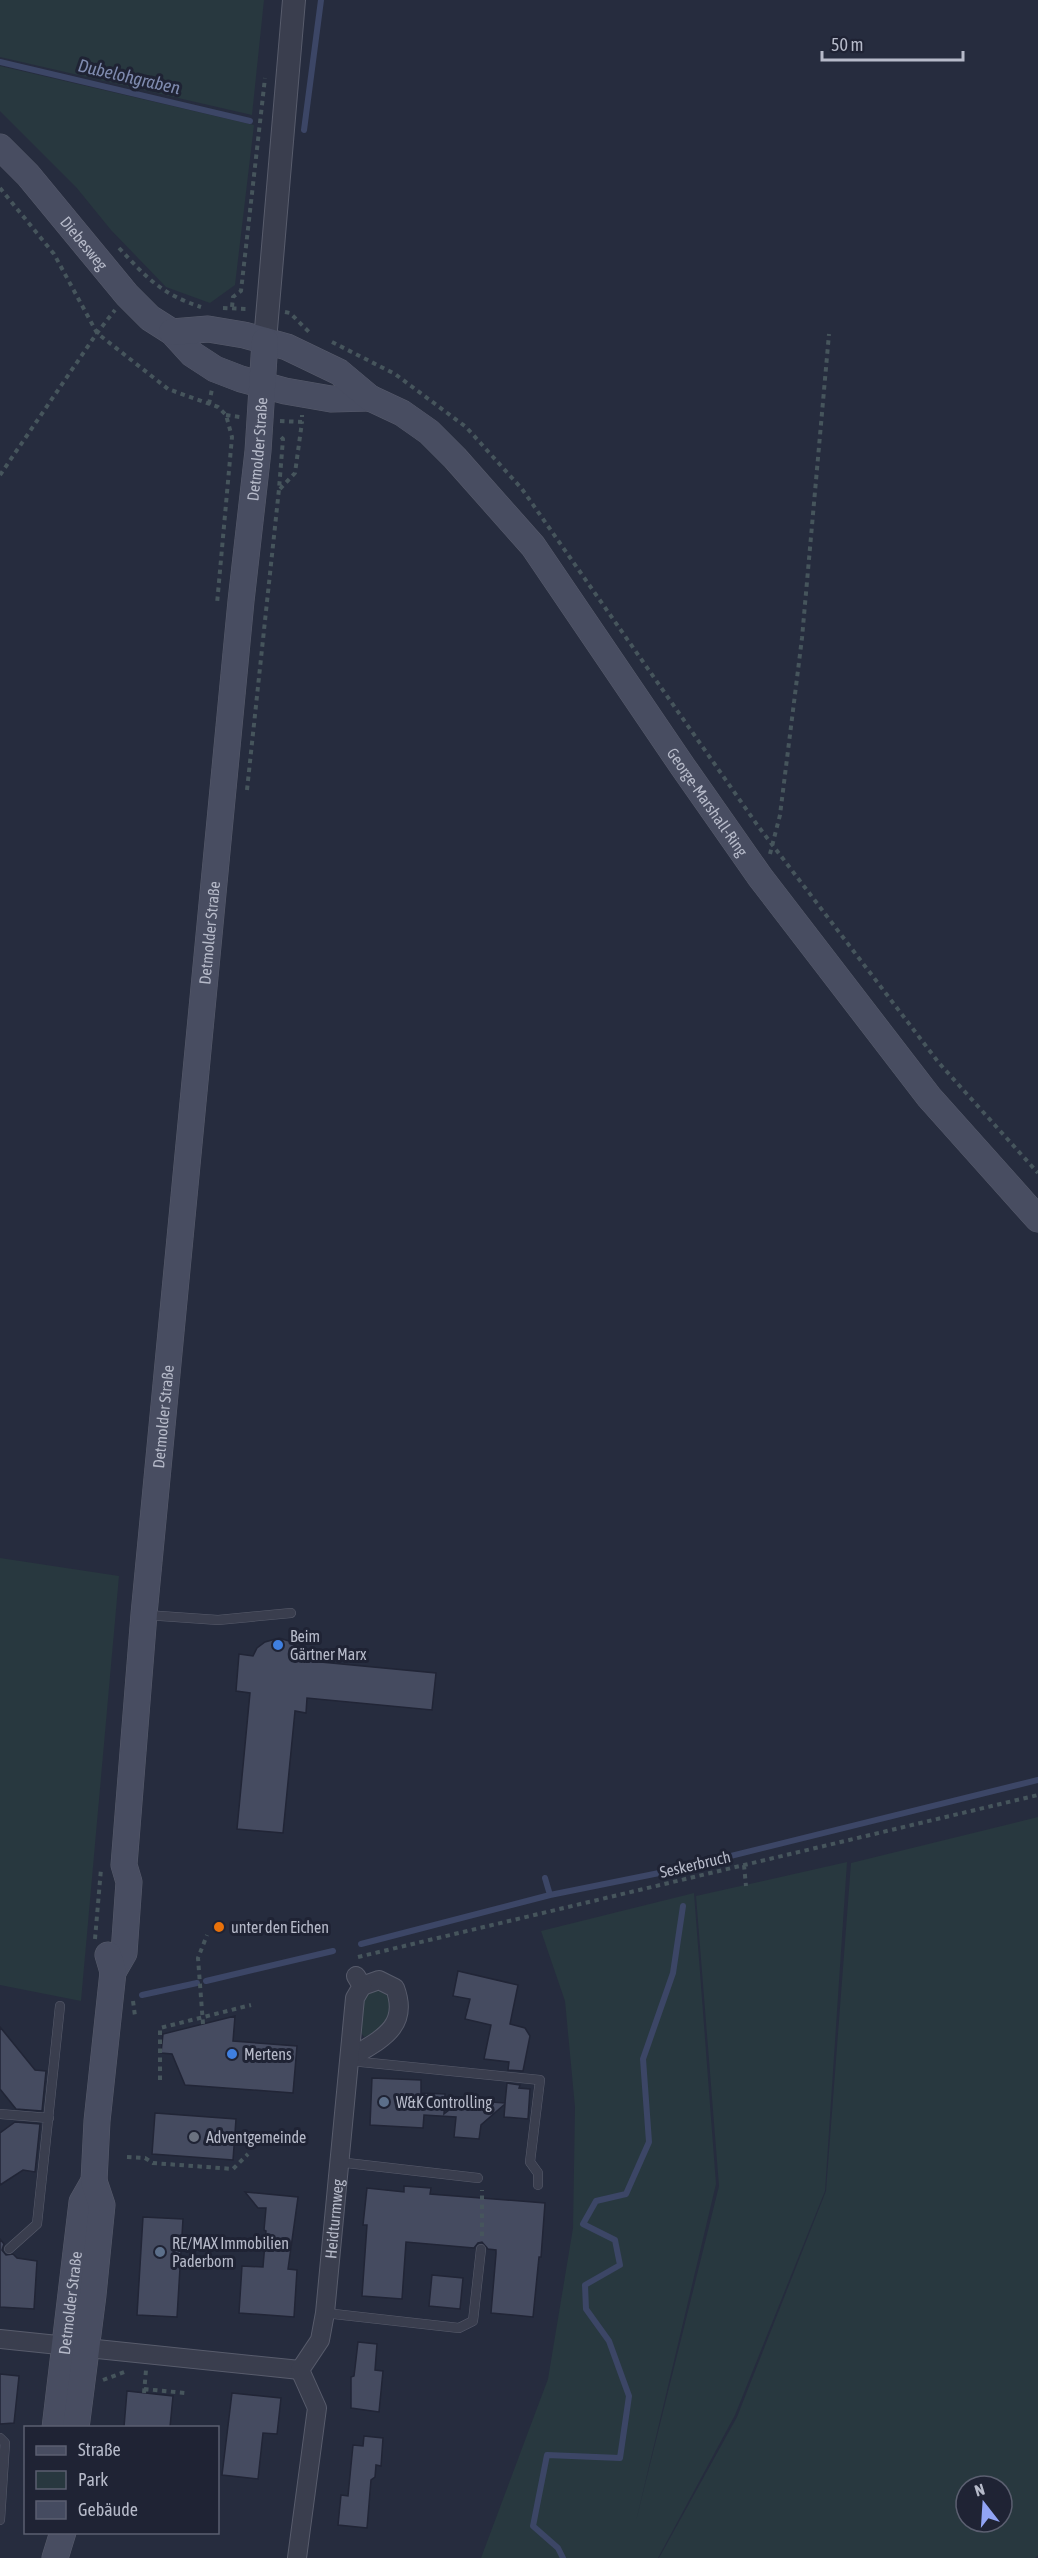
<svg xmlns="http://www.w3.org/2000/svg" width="1038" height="2558" font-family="'Asap Condensed',sans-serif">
	<rect width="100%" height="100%" fill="#262c3e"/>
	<path fill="#28383f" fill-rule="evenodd" d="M0 0H264L252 115 0 57Z
		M0 66 254 125 235 285 210 303 166 287 111 230 76 187 0 111Z
		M0 1558 119 1576 81 2001 0 1985Z
		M1038 1817V2555L1035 2558H659L737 2417 826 2191 851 1863ZM966 2486H1002V2522H966Z
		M847 1862 825 2191 735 2415 658 2558H481L548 2379 573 2228 575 2107 565 2001 541 1931 694 1893 716 2184 636 2521 719 2186 696 1896Z
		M371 1990C384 1990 388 1994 394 2005 386 2020 381 2031 364 2037L361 2032 364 1995Z"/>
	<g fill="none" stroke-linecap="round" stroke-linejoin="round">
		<path stroke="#3c4666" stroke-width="6" d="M0 62 250 121
			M304 130 321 0
			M545 1878 550 1895
			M361 1944 550 1895 674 1870 1038 1780
			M206 1981 333 1951
			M142 1995 197 1983
			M563 2558 558 2548 533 2526 547 2455 620 2458 629 2396 609 2341 586 2309 585 2285 620 2265 615 2240 583 2224 596 2201 626 2194 649 2142 643 2059 673 1973 683 1906"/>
	</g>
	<path fill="#454b60" stroke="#212536" stroke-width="1.5" d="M279 1638 289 1641 296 1647 300 1660 436 1673 432 1710 307 1698 306 1713 295 1711 283 1833 237 1829 250 1693 236 1691 239 1654 253 1656 257 1648 265 1642Z
		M458 1971 518 1985 510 2024 525 2028 530 2036 523 2071 508 2070 509 2062 484 2059 491 2025 465 2019 470 1999 453 1996Z
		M235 2016 233 2041 297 2046 293 2093 185 2085 172 2054 161 2053 163 2034Z
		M0 2027 35 2070 46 2071 42 2111 16 2109 0 2089Z
		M372 2078 421 2080V2093L445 2094 444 2114 467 2096 474 2097 477 2101 505 2103 507 2083 520 2085 519 2088 530 2089 528 2119 504 2117 505 2104 481 2125 479 2139 454 2137 456 2117 424 2115 423 2128 370 2125Z
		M155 2113 236 2119 233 2160 152 2154Z
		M15 2122 40 2124 35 2172 23 2170 0 2185V2133Z
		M404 2186 431 2188 430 2194 545 2203 541 2257H539L533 2317 491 2313 496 2254V2250L488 2249 482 2242 478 2243 474 2248 406 2242 402 2299 362 2296 367 2225H363L367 2188 404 2192Z
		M245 2192 298 2197 288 2269 297 2270 294 2317 239 2313 242 2266 263 2267 266 2231 264 2230 266 2208H258Z
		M143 2217 183 2219 177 2317 137 2315Z
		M0 2239 4 2244 2 2250 6 2255 13 2254 17 2258 37 2261 34 2309 0 2307Z
		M432 2275 463 2278 460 2309 429 2306Z
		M358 2342 377 2344 375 2370 383 2371 379 2412 351 2408V2377L354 2376 355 2368Z
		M0 2374 19 2376 14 2423 0 2424Z
		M127 2391 173 2396 170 2427H124Z
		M232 2393 281 2398 277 2434 263 2433 258 2479 222 2475Z
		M364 2436 383 2438 381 2466 376 2465 375 2477 371 2480 367 2528 338 2525 341 2495 348 2496 353 2445 363 2446Z"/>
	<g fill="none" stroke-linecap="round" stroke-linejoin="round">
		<defs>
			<path id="service" d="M146 1615 218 1620 291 1613
				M351 2061 540 2080 530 2162 538 2173V2185
				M0 2114 49 2118
				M338 2162 478 2178
				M9 2249 37 2224 60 2006
				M325 2313 459 2328 473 2321 481 2249
				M0 2438 5 2443 0 2520"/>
			<g id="minor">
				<path d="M350 2058C379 2040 410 2028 395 1988L379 1980 362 1986"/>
				<path d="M0 2339 300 2370"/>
				<path id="s1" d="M297 2558 317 2408 300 2370 320 2340 325 2313 355 1998 362 1986 356 1976"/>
			</g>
			<path id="tertiary" d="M265 341 294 0"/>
			<g id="secondary">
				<path id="s2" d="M0 147 28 175 127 295 150 318 172 332 192 354 215 369 241 379 285 391 331 399 370 398"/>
				<path id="s3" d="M172 332 208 329 244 335 287 347 339 372 370 398 402 413 429 432 455 458 533 546 683 767 760 877 929 1097 1038 1219"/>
				<path id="s4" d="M113 1972 124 1953 129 1882 124 1865 144 1614 241 601 258 451 265 341"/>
				<path id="s5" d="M55 2428 82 2202 94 2181"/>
				<path d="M76 2428 93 2295 102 2205 94 2181 97 2121 113 1972 108 1955"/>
				<path d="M55 2558 63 2532"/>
			</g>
		</defs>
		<use href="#service" stroke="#585c6c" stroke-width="10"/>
		<use href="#minor" stroke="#585c6c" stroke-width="20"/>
		<use href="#tertiary" stroke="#585c6c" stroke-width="24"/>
		<use href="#secondary" stroke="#585c6c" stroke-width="27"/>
		<path stroke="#46555c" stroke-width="4" stroke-dasharray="4.5 4.5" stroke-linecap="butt" d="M0 188 54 254 97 333 168 389 218 407 226 415 232 437 217 604
			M119 248C146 277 161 294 201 307
			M232 307 233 297 241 291 265 78
			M223 308 248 309
			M285 312 290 313 309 332
			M332 342 395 374 466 427 522 489 758 826 939 1063 1038 1173
			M209 404 212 389
			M226 415 240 417
			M280 421 302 422V415
			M0 475 97 333 115 310
			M280 489 295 473 302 422
			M247 790 279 489 283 439 281 437
			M770 854 780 815 802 638 829 334
			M744 1865 746 1886
			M95 1939 101 1869
			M358 1957 1038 1795
			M133 2001 135 2016
			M203 2024 198 1958 207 1935
			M160 2080V2028L251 2005
			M127 2157 145 2158 153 2163 233 2169 248 2154
			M482 2236V2190
			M103 2380 127 2371
			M144 2389 185 2393
			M144 2393 146 2370"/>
		<use href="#service" stroke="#3a3e4e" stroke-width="9"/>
		<use href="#minor" stroke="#3a3e4e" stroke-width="18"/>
		<use href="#tertiary" stroke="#3a3e4e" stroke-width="22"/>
		<use href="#secondary" stroke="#484d61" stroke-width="26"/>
	</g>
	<g fill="#3f7fe0" stroke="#1f2334" stroke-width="2">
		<circle cx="278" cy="1645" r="6"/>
		<circle cx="232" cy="2054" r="6"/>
	</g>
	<circle fill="#e8710a" stroke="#1f2334" stroke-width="2" cx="219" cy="1927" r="6"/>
	<g fill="#5c6f8a" stroke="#1f2334" stroke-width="2">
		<circle cx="384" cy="2102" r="6"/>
		<circle cx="160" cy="2252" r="6"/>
	</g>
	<circle fill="#6b7280" stroke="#1f2334" stroke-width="2" cx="194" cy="2137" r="6"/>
	<g text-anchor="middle" stroke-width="6" stroke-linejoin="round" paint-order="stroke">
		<g font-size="16" fill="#b6bac9" stroke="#1f2334">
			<text dy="6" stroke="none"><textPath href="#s2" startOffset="128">Diebesweg</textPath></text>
			<text dy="6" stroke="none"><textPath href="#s4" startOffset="1533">Detmolder Straße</textPath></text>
			<text dy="6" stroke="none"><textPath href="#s3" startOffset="748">George-Marshall-Ring</textPath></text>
			<text dy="6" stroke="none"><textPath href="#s4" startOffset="1047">Detmolder Straße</textPath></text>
			<text dy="6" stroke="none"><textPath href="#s4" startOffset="561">Detmolder Straße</textPath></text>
			<text transform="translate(695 1864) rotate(-13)" y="6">Seskerbruch</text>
			<text dy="6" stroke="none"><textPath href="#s1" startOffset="351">Heidturmweg</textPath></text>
			<text dy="6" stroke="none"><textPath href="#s5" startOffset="126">Detmolder Straße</textPath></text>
		</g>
		<g font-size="16" fill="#b6bac9" stroke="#1f2334" text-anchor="start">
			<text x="290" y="1642">Beim<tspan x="290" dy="18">Gärtner Marx</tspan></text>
			<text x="231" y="1933">unter den Eichen</text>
			<text x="244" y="2060">Mertens</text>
			<text x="396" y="2108">W&amp;K Controlling</text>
			<text x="206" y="2143">Adventgemeinde</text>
			<text x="172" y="2249">RE/MAX Immobilien<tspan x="172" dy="18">Paderborn</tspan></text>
		</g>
		<g font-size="18" font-style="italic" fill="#7f8baf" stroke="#1f2334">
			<text transform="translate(129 77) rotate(13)" y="6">Dubelohgraben</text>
		</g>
	</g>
	<rect x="24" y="2426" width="195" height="108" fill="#1f2334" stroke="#5b5f70" stroke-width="1.5"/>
	<rect x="36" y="2446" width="30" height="9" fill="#484d61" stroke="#5b5f70" stroke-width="1.5"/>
	<text x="78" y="2456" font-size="18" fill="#b6bac9">Straße</text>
	<rect x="36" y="2471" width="30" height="18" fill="#28383f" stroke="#5b5f70" stroke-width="1.5"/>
	<text x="78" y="2486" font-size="18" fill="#b6bac9">Park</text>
	<rect x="36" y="2501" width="30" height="18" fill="#454b60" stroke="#5b5f70" stroke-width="1.5"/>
	<text x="78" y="2516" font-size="18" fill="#b6bac9">Gebäude</text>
	<g transform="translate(984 2504) rotate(343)"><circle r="28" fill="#1f2334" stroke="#5b5f70" stroke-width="1.5"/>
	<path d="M0-4.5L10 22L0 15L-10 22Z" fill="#91a4f4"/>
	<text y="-9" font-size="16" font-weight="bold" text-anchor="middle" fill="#b6bac9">N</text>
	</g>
	<path d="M822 51v9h141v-9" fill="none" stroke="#b6bac9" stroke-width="3"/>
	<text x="831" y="51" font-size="18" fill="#b6bac9" stroke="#1f2334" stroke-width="4.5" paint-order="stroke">50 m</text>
</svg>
